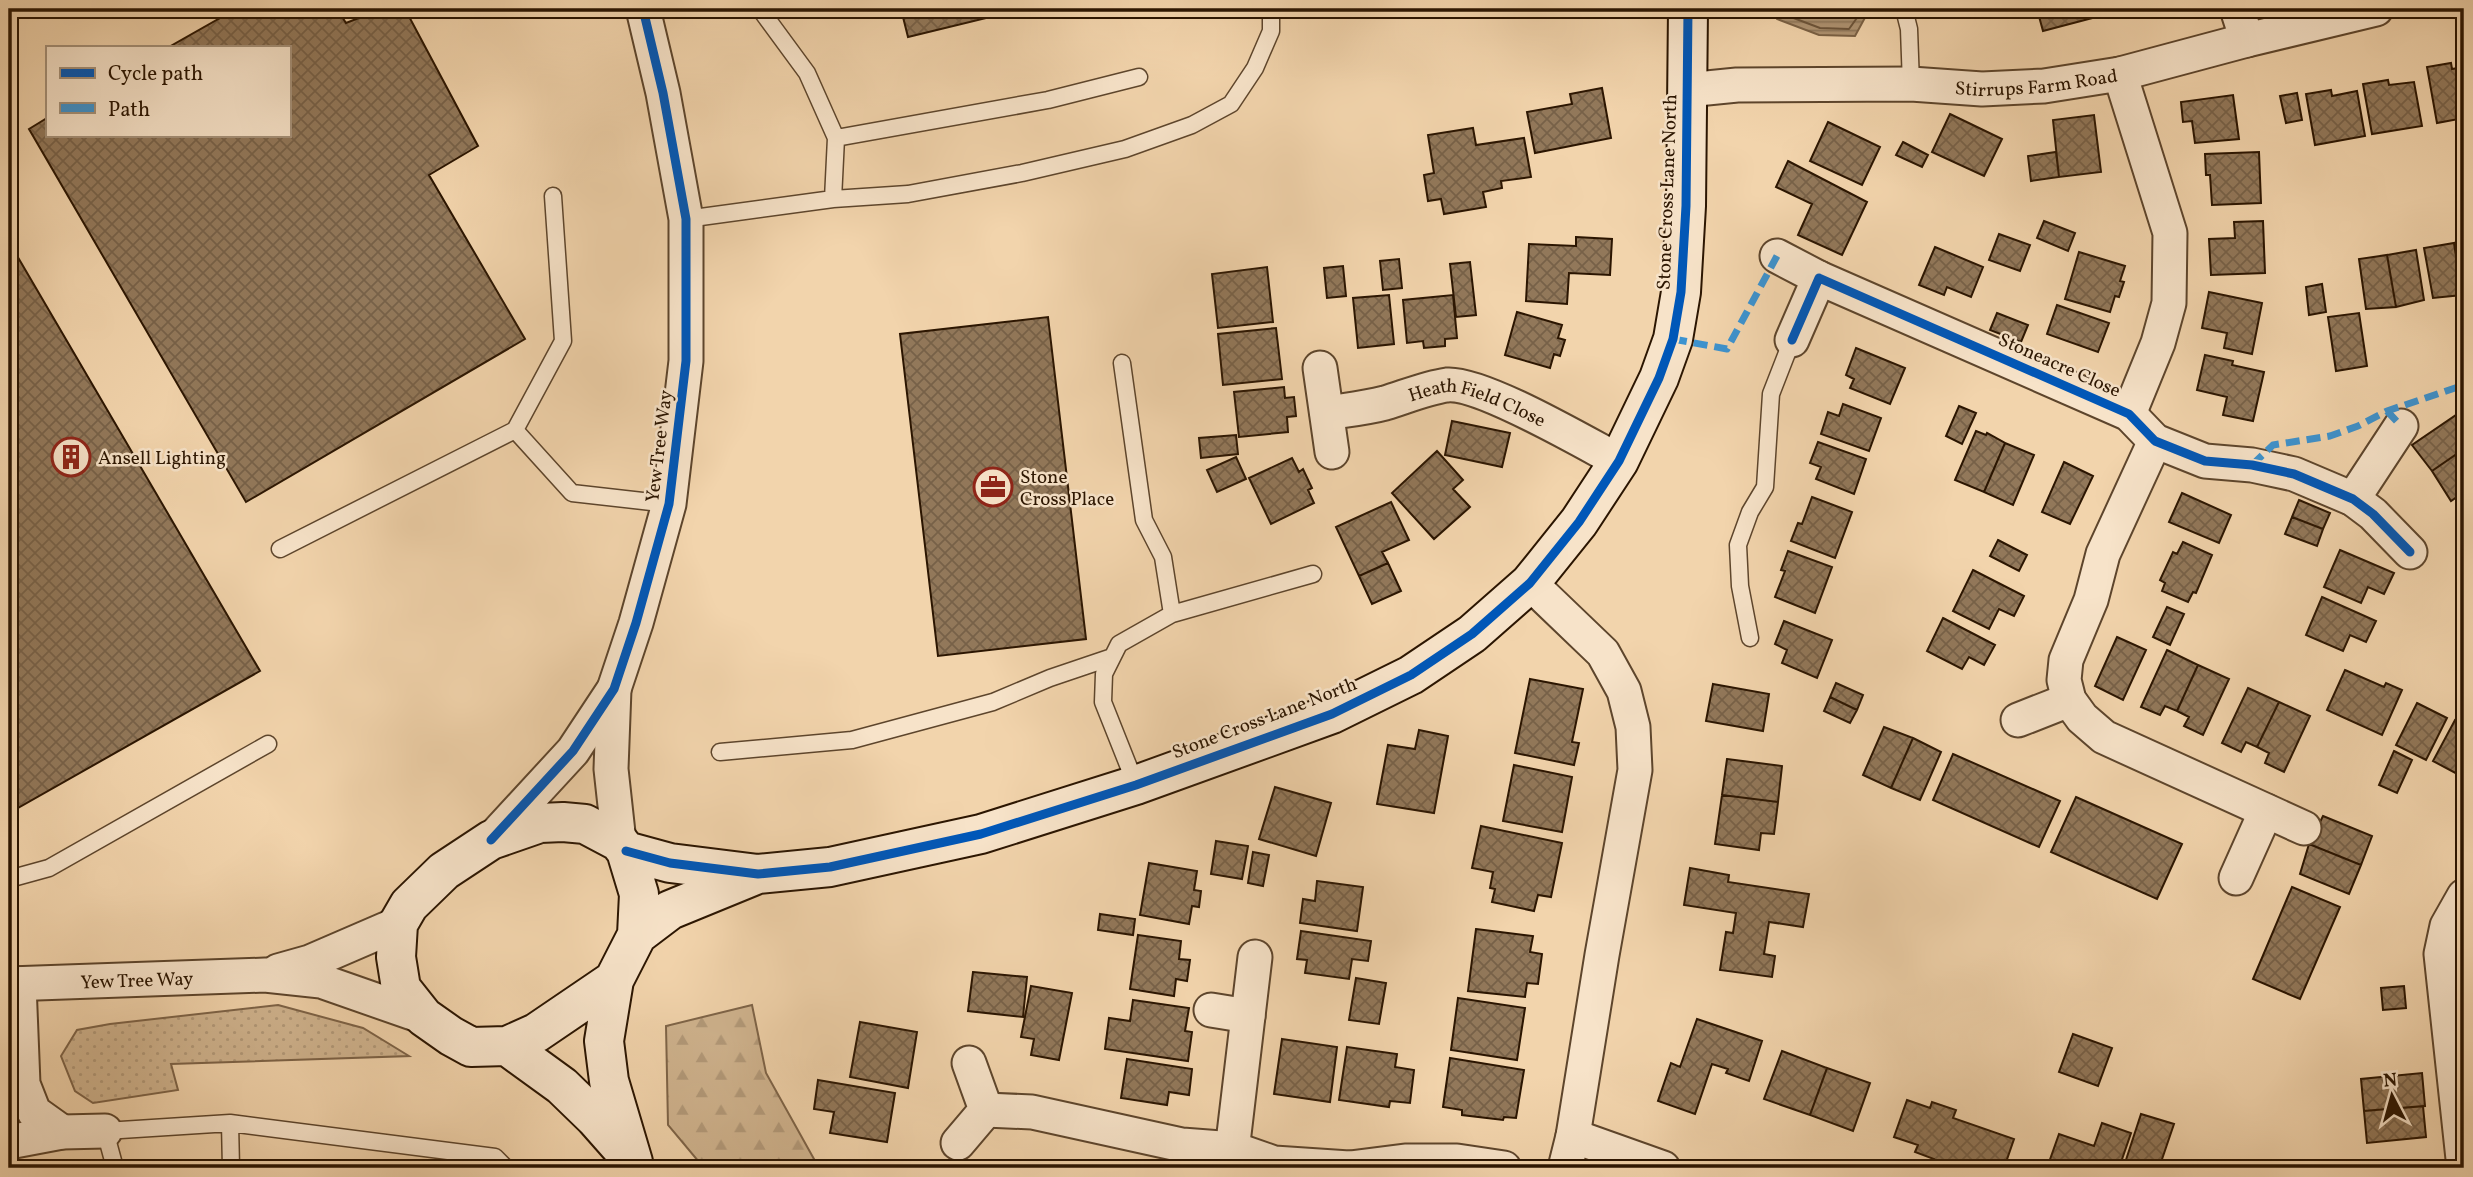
<svg xmlns="http://www.w3.org/2000/svg" width="2473" height="1177" font-family="Vollkorn,serif">
	<defs>
		<pattern id="grass-dots" width="8" height="8" patternUnits="userSpaceOnUse" patternTransform="scale(1.75)"><rect width="8" height="8" fill="#d0b48f"/><path d="M2 2h.1M6 6h.1" fill="none" stroke="#b39a7a" stroke-width="1.8" stroke-linecap="round"/></pattern>
		<pattern id="forest-firs" width="22" height="20" patternUnits="userSpaceOnUse" patternTransform="scale(1.75)"><rect width="22" height="20" fill="#d0b48f"/><path d="M5 1l3.5 6h-7zM16 11l3.5 6h-7z" fill="#b39a7a"/></pattern>
		<pattern id="water-rules" width="6" height="5" patternUnits="userSpaceOnUse" patternTransform="scale(1.75)"><rect width="6" height="5" fill="#ae9372"/><path d="M0 2.5h6" fill="none" stroke="#8e775b"/></pattern>
		<pattern id="building-cross-hatch" width="8" height="8" patternUnits="userSpaceOnUse" patternTransform="scale(1.75)"><rect width="8" height="8" fill="#92785a"/><path d="M0 0l8 8M0 8l8-8" fill="none" stroke="#776148"/></pattern>
	</defs>
	<rect width="100%" height="100%" fill="#f2d4ac"/>
	<filter id="stains"><feTurbulence type="fractalNoise" baseFrequency=".00286" numOctaves="4"/><feColorMatrix values="0 0 0 0 .2 0 0 0 0 .09 0 0 0 0 .02 0 0 0 .5 -.17"/></filter>
	<radialGradient id="worn" r=".72"><stop offset=".6" stop-color="#630" stop-opacity="0"/><stop offset="1" stop-color="#630" stop-opacity=".3"/></radialGradient>
	<path fill="url(#grass-dots)" stroke="#7e6448" stroke-width="2" d="M278 1005 363 1028 409 1056 171 1064 178 1090 93 1103 75 1091 61 1056 77 1030 110 1024Z"/>
	<path fill="url(#forest-firs)" stroke="#7e6448" stroke-width="2" d="M752 1005 766 1073 819 1168H704L668 1125 666 1026Z"/>
	<path fill="url(#water-rules)" stroke="#7a6145" stroke-width="2" d="M1771 9H1865L1867 14 1855 36 1819 35 1777 19Z"/>
	<g fill="none" stroke-linecap="round" stroke-linejoin="round">
		<path stroke="#6c543a" stroke-width="2" d="M1779 9 1783 14 1820 28 1849 29 1859 15V9"/>
	</g>
	<path fill="url(#building-cross-hatch)" stroke="#2b1501" stroke-width="2" d="M236 9H337L346 23 382 9H405L478 146 429 175 525 339 246 502 29 129 47 118V135H289V47H169Z
		M901 9H1023L908 37Z
		M2037 9H2098L2100 16 2043 31Z
		M2451 63 2452 69 2464 67V118L2437 123 2427 67Z
		M2388 80 2389 85 2414 82 2422 126 2372 134 2363 84Z
		M1602 88 1611 138 1535 153 1527 112 1572 104 1570 94Z
		M2331 90 2332 96 2357 91 2365 136 2315 145 2306 94Z
		M2297 93 2302 120 2286 123 2280 96Z
		M2233 95 2239 139 2195 143 2192 121 2183 122 2181 102Z
		M1950 114 2002 139 1984 176 1932 152Z
		M2094 115 2101 172 2059 177 2053 120Z
		M1828 122 1880 147 1862 185 1810 161Z
		M1473 128 1476 145 1524 138 1531 177 1501 181 1502 188 1483 192 1486 207 1444 214 1441 199 1428 201 1424 175 1434 173 1428 135Z
		M1903 142 1928 155 1922 167 1896 155Z
		M2056 152 2059 177 2031 181 2028 156Z
		M2259 152 2261 203 2212 205 2210 175H2206L2205 154Z
		M1788 161 1867 202 1842 255 1798 235 1812 204 1776 187Z
		M2044 221 2075 233 2068 251 2037 238Z
		M2263 221 2265 273 2211 275 2209 239 2235 238 2234 222Z
		M1999 234 2030 245 2020 271 1989 260Z
		M1576 237 1612 239 1610 275 1569 273 1567 304 1526 301 1529 244 1576 246Z
		M2464 241V295H2462L2454 243Z
		M9 242 260 671 9 813Z
		M2454 243 2462 295 2433 298 2424 248Z
		M1935 247 1983 267 1971 297 1947 287 1944 295 1919 285Z
		M2416 250 2424 300 2396 307 2387 255Z
		M2079 252 2125 266 2120 281 2124 282 2119 297 2115 296 2110 312 2065 299Z
		M2387 255 2396 307 2366 309 2359 259Z
		M1399 259 1402 288 1383 290 1380 261Z
		M1470 262 1476 315 1456 317 1450 264Z
		M1343 266 1346 296 1327 298 1324 268Z
		M1267 267 1273 322 1218 328 1212 274Z
		M2322 284 2326 312 2309 315 2306 287Z
		M2209 292 2262 303 2252 354 2224 348 2227 333 2202 328Z
		M1389 295 1394 344 1358 348 1353 298Z
		M1453 295 1457 338 1445 339V346L1424 348 1423 341 1407 343 1403 300Z
		M2057 305 2109 323 2098 352 2047 334Z
		M1517 312 1562 325 1558 338 1565 340 1560 356 1554 354 1550 368 1505 355Z
		M1997 313 2028 325 2021 342 1990 330Z
		M2359 313 2367 366 2336 371 2328 317Z
		M1048 317 1086 639 938 656 900 334Z
		M1276 328 1282 379 1223 385 1218 334Z
		M1856 348 1905 368 1890 404 1850 388 1854 379 1846 375Z
		M2205 355 2233 361 2232 365 2264 372 2253 421 2223 415 2227 397 2197 390Z
		M1284 387 1285 398 1294 397 1296 416 1287 417 1288 432 1239 437 1234 392Z
		M1843 404 1881 418 1869 451 1821 434 1828 412 1839 416Z
		M1959 406 1976 413 1962 444 1946 436Z
		M2459 413 2464 420V449L2432 471 2412 445Z
		M1452 421 1510 433 1502 467 1445 455Z
		M1976 431 1986 435 1987 433 2005 443 1984 492 1955 480Z
		M1236 435 1238 454 1201 458 1199 438Z
		M1818 442 1866 459 1854 494 1816 479 1821 467 1810 463Z
		M2005 443 2034 455 2013 505 1984 492Z
		M2464 449V492L2451 501 2432 471Z
		M1437 451 1463 480 1453 489 1470 507 1434 539 1392 493Z
		M1236 457 1246 479 1217 492 1207 470Z
		M1292 458 1299 472 1303 469 1312 488 1308 490 1314 503 1271 524 1249 478Z
		M2064 462 2093 476 2070 524 2042 512Z
		M2182 493 2231 515 2219 543 2169 522Z
		M1812 497 1852 512 1835 558 1791 541 1798 523 1802 524Z
		M2299 500 2330 513 2323 529 2292 517Z
		M1391 502 1409 540 1382 552 1388 563 1359 576 1336 527Z
		M2292 517 2323 529 2317 546 2285 534Z
		M1998 540 2027 555 2019 571 1990 556Z
		M2183 542 2212 555 2196 593 2193 592 2188 602 2162 591 2165 583 2160 580 2173 552 2177 554Z
		M2340 550 2394 573 2384 594 2368 587 2361 603 2324 587Z
		M1788 551 1832 567 1815 613 1775 597 1785 571 1781 570Z
		M1388 563 1401 591 1372 604 1359 576Z
		M1973 570 2024 596 2014 616 1999 609 1989 629 1953 611Z
		M2322 597 2376 621 2366 642 2350 635 2343 651 2306 635Z
		M2167 607 2184 614 2170 645 2153 637Z
		M1943 618 1995 645 1984 665 1969 657 1962 669 1927 651Z
		M1784 621 1832 640 1817 678 1782 663 1787 650 1775 644Z
		M2117 637 2146 650 2123 700 2095 686Z
		M2167 650 2198 665 2177 711 2165 706 2160 715 2141 707Z
		M2198 665 2229 679 2203 735 2184 726 2189 717 2177 711Z
		M2345 670 2384 687 2386 683 2402 690 2382 735 2327 710Z
		M1530 679 1583 689 1572 742 1579 743 1574 765 1515 753Z
		M1836 683 1863 695 1857 710 1830 697Z
		M1713 684 1769 694 1763 731 1706 721Z
		M2248 688 2279 702 2257 747 2246 742 2241 752 2222 743Z
		M1830 697 1857 710 1850 723 1824 711Z
		M2279 702 2310 716 2284 772 2265 763 2269 753 2257 747Z
		M2417 703 2447 718 2426 760 2396 745Z
		M2455 720 2464 724 2463 777 2433 761Z
		M1884 727 1913 738 1891 788 1863 775Z
		M1419 730 1448 736 1434 813 1377 804 1388 745 1415 749Z
		M1913 738 1941 752 1920 800 1891 788Z
		M2394 751 2412 760 2397 793 2379 785Z
		M1953 754 2060 801 2039 847 1933 800Z
		M1727 759 1782 766 1778 802 1722 795Z
		M1514 765 1572 777 1562 832 1503 821Z
		M1275 787 1331 803 1316 856 1259 839Z
		M1722 795 1778 802 1774 834 1761 833 1759 850 1715 844Z
		M2076 797 2182 844 2157 899 2051 852Z
		M2323 816 2372 836 2361 865 2309 844Z
		M1481 826 1562 843 1551 897 1538 895 1534 911 1492 902 1495 889 1490 888 1493 872 1472 868Z
		M1216 841 1248 846 1242 879 1211 874Z
		M2309 844 2361 865 2349 894 2300 874Z
		M1253 852 1269 855 1263 886 1248 883Z
		M1149 863 1197 871 1194 890 1201 891 1199 907 1192 906 1189 924 1140 915Z
		M1690 868 1729 875 1728 882 1809 894 1803 927 1769 922 1764 954 1775 956 1772 977 1720 970 1726 932 1733 933 1736 913 1684 905Z
		M1317 881 1363 887 1357 931 1300 923 1303 899 1315 901Z
		M2292 887 2340 907 2300 999 2253 979Z
		M1100 914 1135 919 1133 935 1098 930Z
		M1476 929 1533 936 1530 952 1542 954 1538 984 1527 983 1525 997 1468 991Z
		M1301 931 1371 941 1368 961 1352 959 1349 979 1305 973 1307 960 1297 959Z
		M1138 935 1181 941 1179 959 1190 960 1187 981 1176 979 1174 996 1130 989Z
		M973 972 1027 977 1023 1017 968 1011Z
		M1356 978 1386 983 1379 1024 1349 1020Z
		M1031 986 1072 993 1059 1060 1031 1055 1034 1039 1021 1037Z
		M2404 986 2406 1008 2383 1010 2381 988Z
		M1458 998 1525 1008 1517 1060 1451 1050Z
		M1133 1000 1189 1008 1185 1031 1192 1032 1188 1061 1105 1049 1109 1018 1130 1021Z
		M1697 1019 1762 1041 1749 1081 1726 1073 1728 1069 1712 1064 1695 1114 1658 1101 1671 1063 1680 1067Z
		M860 1022 917 1032 908 1088 850 1077Z
		M2073 1034 2112 1048 2098 1086 2059 1072Z
		M1282 1039 1337 1047 1330 1102 1274 1094Z
		M1347 1047 1397 1054 1395 1067 1414 1070 1410 1103 1390 1101 1389 1107 1339 1100Z
		M1782 1051 1827 1068 1810 1115 1764 1099Z
		M1450 1058 1524 1070 1516 1118 1504 1117 1503 1120 1462 1115V1110L1443 1107Z
		M1127 1059 1192 1069 1189 1095 1169 1092 1167 1105 1121 1098Z
		M1827 1068 1870 1083 1853 1131 1810 1115Z
		M2422 1073 2425 1106 2364 1111 2361 1079Z
		M818 1080 895 1093 887 1142 830 1133 834 1112 814 1109Z
		M1907 1100 1930 1108 1932 1102 1956 1110 1953 1118 2014 1139 2004 1168H1938L1931 1166 1934 1159 1915 1152 1918 1145 1894 1137Z
		M2423 1106 2426 1137 2367 1143 2364 1111Z
		M2141 1114 2174 1124 2159 1168H2132L2124 1166Z
		M2102 1123 2131 1133 2119 1168H2047L2059 1134 2094 1146Z
		M2380 1162 2381 1168H2339V1167Z"/>
	<g fill="none" stroke-linecap="round" stroke-linejoin="round">
		<defs>
			<path id="lane" d="M760 9 807 73 836 138 833 199
				M1904 9 1909 29 1911 84
				M836 138 1048 100 1139 77
				M553 196 563 341 515 430 572 493 669 504
				M686 219 833 199 908 194 1022 173 1125 149 1192 125 1231 104 1255 68 1271 31V9
				M1122 363 1144 520 1163 557 1172 614 1119 644 1104 674 1103 702 1136 785
				M280 549 515 430
				M1172 614 1313 574
				M1750 638 1740 586 1738 545 1750 512 1765 487 1771 394 1792 340
				M720 752 852 740 993 702 1050 678 1112 657
				M9 879 49 868 268 744
				M230 1123 495 1157 506 1168
				M115 1168 105 1131 230 1123 231 1168"/>
			<g id="street">
				<path d="M2237 9 2247 40"/>
				<path d="M2120 74 2170 233 2169 303 2158 343 2129 414"/>
				<path id="s1" d="M1687 90 1737 85 1911 84 1982 89 2044 86 2120 74 2247 40 2376 9"/>
				<path d="M1777 256 1819 278"/>
				<path d="M1792 340 1819 278 2129 414 2155 441 2205 461 2252 465 2294 474 2353 499 2373 514 2410 552"/>
				<path d="M1320 368 1332 452"/>
				<path id="s2" d="M1327 413C1346 410 1366 408 1385 403 1405 397 1426 388 1447 385 1481 382 1585 443 1619 461"/>
				<path d="M2155 441 2103 554 2091 600 2066 660 2064 680 2069 700 2082 718 2104 737 2304 828"/>
				<path d="M2353 499 2401 426"/>
				<path d="M1530 583 1603 653 1624 691 1633 727 1635 770 1602 955 1573 1136 1565 1168"/>
				<path d="M614 689 611 769 619 842"/>
				<path d="M2018 720 2069 700"/>
				<path d="M491 840 573 751 614 689 636 623 669 504 686 361V219L663 93 643 9"/>
				<path d="M2236 878 2266 811"/>
				<path d="M2464 896 2447 926 2441 954 2464 1168"/>
				<path d="M278 971 310 962 398 924"/>
				<path id="s3" d="M9 984 265 975 321 981 424 1017"/>
				<path d="M19 984 23 1084 34 1112 62 1132"/>
				<path d="M1211 1010 1248 1016"/>
				<path d="M986 1110 1032 1112 1182 1145 1234 1149 1274 1163 1349 1168"/>
				<path d="M1573 1136 1663 1168"/>
				<path d="M9 1142 62 1132 105 1131"/>
				<path d="M958 1143 986 1110 969 1063"/>
				<path d="M1230 1168 1255 957"/>
				<path d="M1350 1168 1405 1161H1457L1504 1168"/>
			</g>
			<path id="secondary" d="M563 822 585 824 619 842 626 851 639 894 637 935 614 980 536 1033 507 1046 471 1047 451 1036 424 1017 401 988 396 957 398 924 409 905 444 871 491 840 540 823Z
				M626 851 670 863 758 874 830 867 981 834 1136 785 1332 714 1411 675 1472 634 1530 583 1579 522 1619 461 1659 378 1673 339 1681 292 1686 206 1688 9
				M637 935 670 910 753 876
				M614 980 604 1041 609 1081 633 1162
				M507 1046 562 1086 595 1118 625 1152"/>
		</defs>
		<use href="#lane" stroke="#5d452c" stroke-width="19"/>
		<use href="#street" stroke="#5d452c" stroke-width="37"/>
		<use href="#secondary" stroke="#2b1501" stroke-width="42"/>
		<use href="#lane" stroke="#f7e3c9" stroke-width="16"/>
		<use href="#street" stroke="#f7e3c9" stroke-width="33"/>
		<use href="#secondary" stroke="#f7e3c9" stroke-width="38"/>
		<path stroke="#3c93d0" stroke-width="7" stroke-dasharray="14 7" stroke-linecap="butt" d="M1673 339 1727 349 1777 256
			M2387 411 2401 426
			M2252 465 2273 445 2330 436 2358 426 2387 411 2464 385"/>
		<defs>
			<path id="cycleway" d="M1792 340 1819 278 2129 414 2155 441 2205 461 2252 465 2294 474 2353 499 2373 514 2410 552
				M491 840 573 751 614 689 636 623 669 504 686 361V219L663 93 643 9
				M626 851 670 863 758 874 830 867 981 834 1136 785 1332 714 1411 675 1472 634 1530 583 1579 522 1619 461 1659 378 1673 339 1681 292 1686 206 1688 9"/>
		</defs>
		<use href="#cycleway" stroke="#f7e3c9" stroke-width="13"/>
		<use href="#cycleway" stroke="#0057b8" stroke-width="9"/>
	</g>
	<defs>
		<symbol id="building-ring" viewBox="-11 -11 22 22"><circle r="9.5" fill="#f7e3c9" stroke="#8f2418" stroke-width="1.5"/><path d="M-4-6H4V6H1V3H-1V6H-4ZM-2.5-4.3h1.7v1.8h-1.7ZM.8-4.3h1.7v1.8H.8ZM-2.5-1h1.7V.8h-1.7ZM.8-1h1.7V.8H.8Z" fill="#8f2418"/></symbol>
		<symbol id="office-ring" viewBox="-11 -11 22 22"><circle r="9.5" fill="#f7e3c9" stroke="#8f2418" stroke-width="1.5"/><path d="M-6-3h4V-5.5h4V-3h4V5H-6ZM-1-4.5V-3h2v-1.5ZM-6 0V1H6V0Z" fill="#8f2418"/></symbol>
	</defs>
	<g fill-rule="evenodd">
		<use href="#building-ring" x="49" y="435" width="44" height="44"/>
		<use href="#office-ring" x="971" y="465" width="44" height="44"/>
	</g>
	<g text-anchor="middle" stroke-width="5" stroke-linejoin="round" paint-order="stroke">
		<g font-size="19" fill="#2b1501" stroke="#f7e3c9">
			<text dy="7" stroke="none"><textPath href="#s1" startOffset="350">Stirrups Farm Road</textPath></text>
			<text transform="translate(1666 192) rotate(-88)" y="7">Stone Cross Lane North</text>
			<text transform="translate(2060 364) rotate(24)" y="7">Stoneacre Close</text>
			<text dy="7" stroke="none"><textPath href="#s2" startOffset="156">Heath Field Close</textPath></text>
			<text transform="translate(658 446) rotate(-83)" y="7">Yew Tree Way</text>
			<text transform="translate(1264 717) rotate(-21)" y="7">Stone Cross Lane North</text>
			<text dy="7" stroke="none"><textPath href="#s3" startOffset="128">Yew Tree Way</textPath></text>
		</g>
		<g font-size="19" fill="#2b1501" stroke="#f7e3c9" text-anchor="start">
			<text x="98" y="464">Ansell Lighting</text>
			<text x="1020" y="483">Stone<tspan x="1020" dy="22">Cross Place</tspan></text>
		</g>
	</g>
	<rect width="2473" height="1177" fill="none" stroke="#f2d4ac" stroke-width="35"/>
	<rect x="10" y="10" width="2452" height="1156" fill="none" stroke="#2b1501" stroke-width="3.5"/>
	<rect x="18" y="18" width="2438" height="1142" fill="none" stroke="#2b1501" stroke-width="2"/>
	<rect x="46" y="46" width="245" height="91" fill="#f7e3c9" stroke="#a59179" stroke-width="2"/>
	<rect x="60" y="68" width="35" height="10" fill="#0057b8" stroke="#a59179" stroke-width="2"/>
	<text x="108" y="80" font-size="21" fill="#2b1501">Cycle path</text>
	<rect x="60" y="103" width="35" height="10" fill="#3c93d0" stroke="#a59179" stroke-width="2"/>
	<text x="108" y="116" font-size="21" fill="#2b1501">Path</text>
	<g transform="translate(2392 1096) rotate(354)" stroke="#f7e3c9" stroke-width="5" paint-order="stroke">
	<path d="M0-5L12 26L0 18L-12 26Z" fill="#2b1501"/>
	<text y="-10" font-size="19" font-weight="bold" text-anchor="middle" fill="#2b1501">N</text>
	</g>
	<rect width="100%" height="100%" filter="url(#stains)"/>
	<rect width="100%" height="100%" fill="url(#worn)"/>
</svg>
